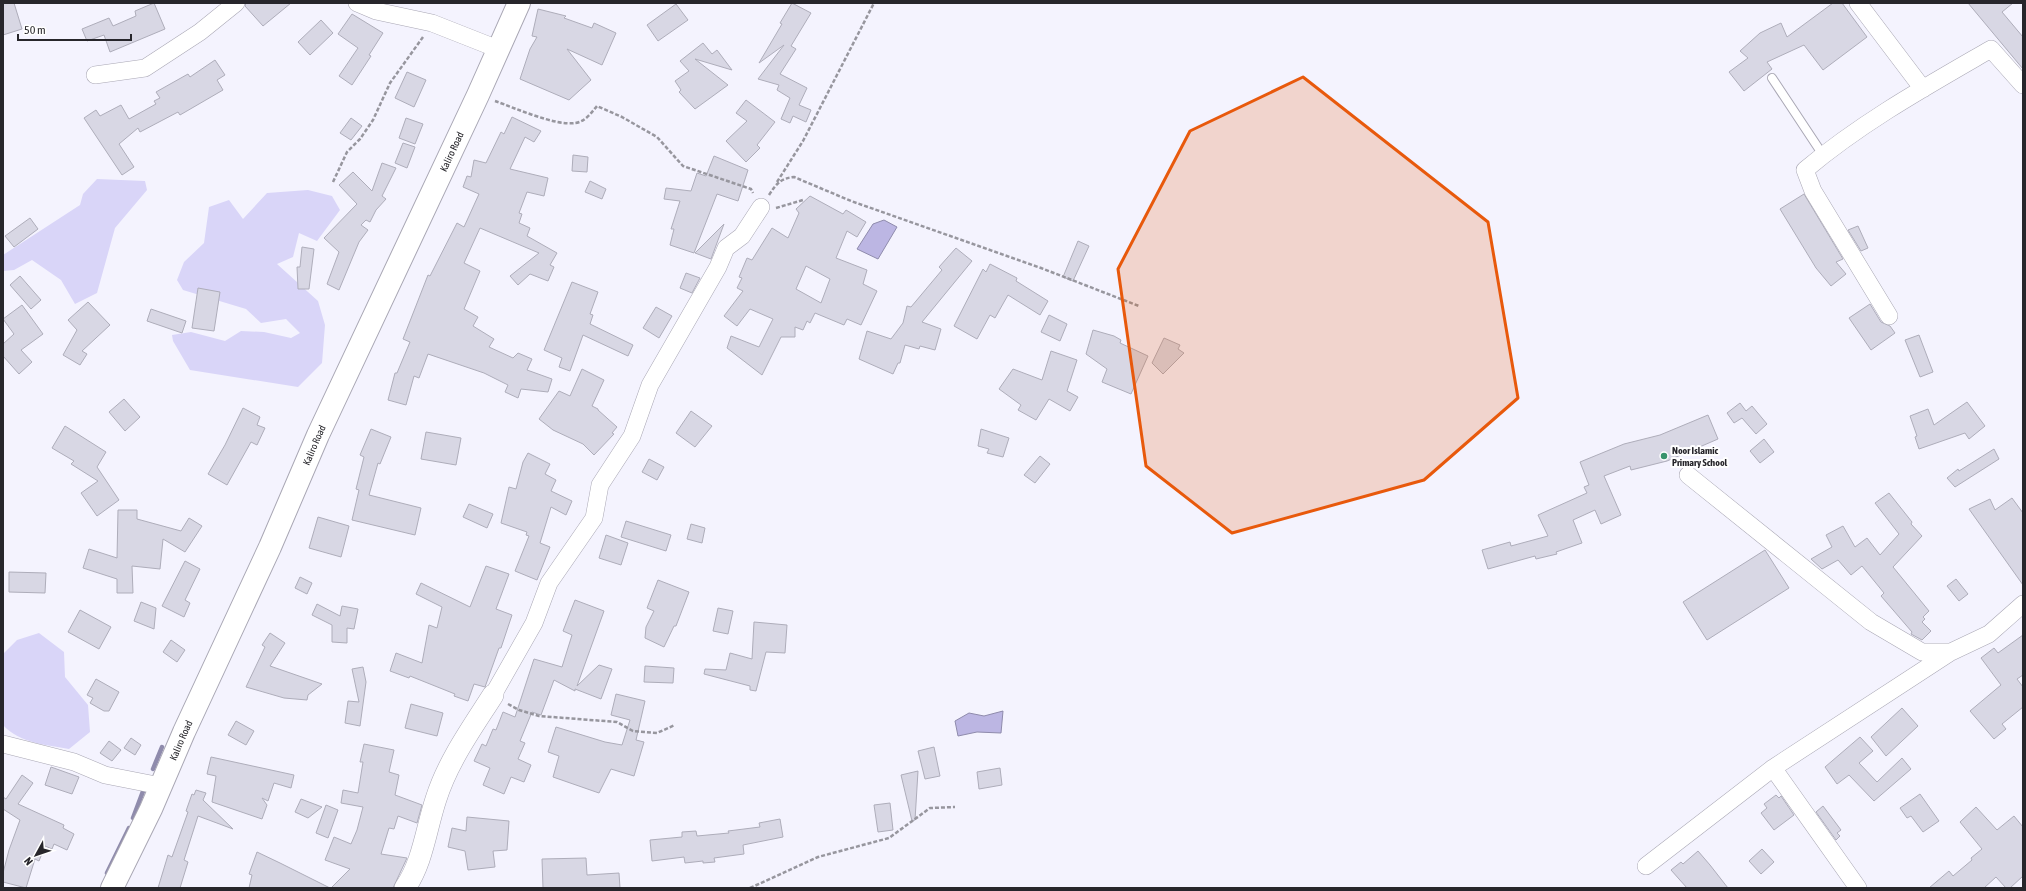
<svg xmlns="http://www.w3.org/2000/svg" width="2026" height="891" font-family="'Asap Condensed',sans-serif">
	<rect width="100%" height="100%" fill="#f4f3fe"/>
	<path fill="#d9d5f8" d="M97 179 145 181 147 190 115 228 97 293 75 304 61 280 32 260 14 270 3 271V255L80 205 83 194Z
		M308 190 332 196 340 210 317 241 299 233 293 257 277 264 318 301 325 325 322 363 298 387 190 370 173 341 172 335 191 332 225 341 241 331 264 332 291 338 300 333 286 319 261 323 246 309 183 290 177 280 184 262 204 243 209 207 229 200 243 219 267 193Z
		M39 633 64 652 65 677 88 705 90 732 69 749C47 745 19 743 3 725V654L17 640Z"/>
	<path fill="#bcb6e3" stroke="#8f8bac" d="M884 220 897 227 878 259 857 249 873 224Z
		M1003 711 1001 733 977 732 958 736 955 721 969 713 984 716Z"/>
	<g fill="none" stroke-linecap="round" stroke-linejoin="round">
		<path stroke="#8f8bac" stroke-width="4.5" d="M153 769 162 747
			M133 818 145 786
			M107 873 129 828"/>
	</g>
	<path fill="#d8d7e4" stroke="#aeadba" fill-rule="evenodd" d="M3 3H14L22 29 3 35Z
		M154 3 165 29 110 52 104 35 87 41 82 29 109 18 113 26 136 16 135 11Z
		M246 3H291L263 26 245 6Z
		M792 3 811 13 791 46 796 49 780 74 807 88 799 105 811 110 806 122 793 116 790 123 781 119 790 98 777 90 779 85 758 79 784 45 759 63 782 24 780 23Z
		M1833 3H1842L1867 37 1823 70 1804 45 1767 62 1772 69 1744 91 1729 72 1748 58 1740 51 1760 33 1781 23 1787 37Z
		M1968 3H2013L2002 12 2023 37V69Z
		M676 4 688 20 658 41 647 25Z
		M538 9 566 16 564 18 592 28 594 23 616 33 602 65 567 49 591 80 569 100 520 79 530 49 537 37 532 36Z
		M352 14 383 33 369 55 371 56 352 85 339 76 358 48 338 34Z
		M321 20 333 33 310 55 298 42Z
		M703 43 712 54 717 50 732 70 695 59 728 85 695 109 679 92 681 90 675 81 689 71 680 61Z
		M215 60 225 75 217 80 223 90 180 115 178 112 140 132 138 128 119 144 134 167 122 175 84 118 96 110 100 116 121 105 129 119 156 104 154 101 160 98 156 92 188 74 190 77Z
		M407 72 426 80 414 107 395 98Z
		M746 100 775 122 757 145 760 148 746 162 726 141 747 121 736 113Z
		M512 117 541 131 534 142 525 137 510 169 548 178 544 196 527 192 519 213 522 214 519 223 530 228 527 236 557 253 550 265 554 267 548 281 530 274 518 285 510 276 539 253 480 228 464 263 480 271 464 309 478 317 473 326 494 339 489 347 513 358 518 353 532 359 527 370 552 379 548 392 521 389 518 398 505 392 508 385 484 373 428 354 419 378 414 376 406 405 388 400 395 373H397L410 342 403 339 428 275 430 276 457 223 464 227 479 194 463 187 467 176 471 177 474 160 486 163 501 132 504 134Z
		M351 118 362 126 351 140 340 133Z
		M406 118 423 124 415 144 399 138Z
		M403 143 415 147 407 168 395 163Z
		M573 155 588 157 587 172 572 171Z
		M714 156 748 170 738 201 717 194 694 253 670 245 674 229H671L680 201 664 199 666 188 691 191 697 173 706 176Z
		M382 163 396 168 382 196 386 199 376 210 370 222 366 220 361 225 368 230 359 242 339 290 327 284 339 252 324 238 357 204 339 185 353 172 372 191Z
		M590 181 606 189 602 199 585 192Z
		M1804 194 1843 259 1836 262 1846 274 1831 286 1816 268 1780 209Z
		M810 196 843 214 846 210 866 222 857 237 847 231 836 258 867 270 863 284 877 291 861 325 847 319 844 325 815 313 810 323 807 321 803 330 795 327V337H781L762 375 727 348 731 336 759 347 773 319 750 309 737 326 724 316 743 291 737 288 742 278 739 277 747 258 752 260 772 228 788 238 799 213 796 209ZM806 266 830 279 821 303 796 289Z
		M30 218 38 229 14 247 5 236Z
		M724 224 711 259 695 253Z
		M1858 226 1868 248 1861 251 1848 230Z
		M1078 241 1089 246 1073 281 1063 277Z
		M302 247 314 249 309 289H298L297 267H300Z
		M956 248 972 261 922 322 941 329 935 350 920 346 919 349 905 345 900 363H898L893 374 859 359 867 331 891 339 903 323 907 306 911 307 942 270 939 267Z
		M990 264 1017 278 1016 281 1048 301 1040 315 1008 295 995 318 990 315 977 339 954 326 983 269 986 272Z
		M686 273 700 278 692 293 680 288Z
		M20 276 41 300 31 309 10 285Z
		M572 282 598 292 590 314 593 315 590 324 633 345 628 356 583 335 570 371 559 367 562 358 544 350Z
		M198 288 220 292 214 331 192 328Z
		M88 302 110 325 82 351 87 354 80 365 63 355 77 330 68 320Z
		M1870 304 1881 322 1890 326 1895 333 1871 350 1849 318Z
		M22 305 43 334 21 350 32 362 19 374 3 356V344L14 334 3 319Z
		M656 307 672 316 659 338 643 328Z
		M151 309 186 321 182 333 147 321Z
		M1049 315 1067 324 1060 341 1041 332Z
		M1093 330 1114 336 1121 340 1120 343 1148 356 1131 394 1102 382 1107 369 1086 354Z
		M1919 335 1933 372 1920 377 1905 340Z
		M1164 338 1180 345 1178 349 1184 353 1163 374 1152 363Z
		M1051 351 1077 360 1067 391 1078 397 1070 411 1049 399 1036 420 1018 410 1021 405 999 389 1013 369 1042 380Z
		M582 369 604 380 592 406 598 409V410L617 427 612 433 614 434 594 455 583 444 553 430 539 419 559 391 570 396Z
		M124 399 140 417 125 431 109 412Z
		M1967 402 1985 426 1969 439 1965 433 1919 449 1915 437 1917 436 1910 416 1928 409 1934 425Z
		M1740 403 1746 411 1752 406 1767 424 1756 434 1742 418 1734 423 1727 413Z
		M243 408 260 417 257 425 265 428 257 445 251 442 227 485 208 474 225 445Z
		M691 411 712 426 695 447 676 433Z
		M1708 415 1718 439 1667 461 1631 470 1630 466 1604 476 1621 515 1601 524 1595 510 1573 520 1582 543 1556 552 1557 554 1536 559 1535 556 1488 569 1482 550 1510 542 1511 546 1548 536 1538 515 1587 493 1584 487 1589 485 1580 462 1624 444 1660 435Z
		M65 426 106 452 97 467 119 500 97 516 81 493 98 481 71 464 74 461 52 448Z
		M371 429 391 437 380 464 378 463 369 495 421 508 415 535 352 520 359 490 356 489 364 457 360 455Z
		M981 429 1009 438 1003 457 987 453 989 449 978 446Z
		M426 432 461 438 456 465 421 459Z
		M1764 439 1774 452 1760 463 1750 451Z
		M1994 449 1999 459 1955 487 1947 478 1958 469 1959 471Z
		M528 453 550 464 545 474 556 480 551 491 572 501 566 515 551 507 540 543 550 547 537 580 515 571 529 536 526 535 527 532 501 523 509 487 516 489 523 462Z
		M1040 456 1050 464 1035 483 1024 475Z
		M649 459 664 467 657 480 642 472Z
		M1889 493 1912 522 1911 524 1922 536 1893 567 1929 611 1923 617 1925 619 1922 622 1931 631 1922 640 1911 634 1912 632 1881 596 1884 593 1862 566 1851 575 1838 560 1822 569 1811 559 1832 547 1826 535 1843 526 1855 547 1867 538 1880 555 1899 534 1875 503Z
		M2012 498 2023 513V585L1969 509 1990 499 1995 510Z
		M469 504 493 514 487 528 463 517Z
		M118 510H137V519L181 531 189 518 202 526 185 552 163 539 160 569 132 566 133 593H117V579L83 568 89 549 117 558Z
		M318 517 349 526 341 557 309 548Z
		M626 521 671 535 666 551 621 537Z
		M691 524 705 528 702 543 687 539Z
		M606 535 628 543 621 565 599 558Z
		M1765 550 1789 588 1707 640 1683 602Z
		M185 561 200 569 185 600 190 603 184 617 162 606Z
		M486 566 509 574 496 609 512 615 501 648H499L485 687 474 684 468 701 454 696 455 694 410 676 409 678 390 671 396 653 422 663 429 625 437 628 442 607 416 594 421 583 470 607Z
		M9 572 46 573 45 593 9 592Z
		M300 577 312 583 307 594 295 588Z
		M1956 579 1968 594 1959 601 1947 586Z
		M658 580 689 592 676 626H674L664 647 645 638 646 627 654 611 647 608Z
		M575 600 604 611 577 686 599 665 612 669 601 699 575 689V691L554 680 541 715 532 712 520 741 525 743 518 759 531 765 524 782 511 777 504 794 483 785 490 768 474 761 482 744 486 746 493 729 496 730 503 712 515 717 534 659 562 667 572 635 563 631Z
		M141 602 156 608 154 629 134 621Z
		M317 604 340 616 342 606 358 609 354 629 347 628V643L332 642V625L312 615Z
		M718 608 733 611 728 634 713 631Z
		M80 610 111 627 99 649 68 632Z
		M754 622 787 625 785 653 766 652 756 691 750 690V686L704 674 705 669 726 670 730 653 752 659Z
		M270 633 285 643 270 666 322 684 308 695 307 700 284 698 246 687 265 647 262 645Z
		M2023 635V675L2017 679 2023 687V707L2002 724 2006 729 1994 739 1970 711 2001 685 1981 658 1994 648 1998 653Z
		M171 640 185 650 177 662 163 652Z
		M645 666 674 668 673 683 644 682Z
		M363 667 366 682 360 726 345 723 348 701 359 702 352 669Z
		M96 679 119 692 109 711H104L90 703 93 698 87 695Z
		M616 694 645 701 636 740 644 742 634 776 611 769 599 793 553 777 559 756 548 752 556 727 605 742 622 745 630 720 611 715Z
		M411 704 443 713 437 736 405 728Z
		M1902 708 1918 726 1886 756 1871 737Z
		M236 721 254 731 246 745 228 735Z
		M1860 737 1873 751 1859 763 1877 782 1902 758 1911 769 1874 801 1849 775 1837 784 1825 767Z
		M131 738 141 745 135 755 124 748Z
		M109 741 121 750 112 761 100 753Z
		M364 744 394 750 389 772 399 775 395 795 422 805 417 823 398 816 394 829 389 828 381 854 407 858 393 888H331L350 869 325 860 334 837 351 844 357 830 363 807 341 803 343 790 358 793 363 762H360Z
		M934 747 940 776 925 779 918 751Z
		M211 757 294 775 291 788 274 783 268 801 262 798 267 805 262 819 212 802 216 776 207 774Z
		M51 767 79 777 72 794 45 785Z
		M1000 768 1002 785 979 789 977 772Z
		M918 771 915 820 912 821 901 775Z
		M22 775 33 783 18 804 64 825 63 828 74 834 67 850 54 844 52 849 45 846 39 861 35 859 26 888 3 882V873L9 850 20 820 3 809V797L6 799Z
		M196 790 206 793 203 800 233 829 198 816 184 860 188 862 180 888H158L168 855 172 857 188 812 186 811 192 794 194 795Z
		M1920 794 1939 821 1923 832 1911 816 1907 818 1900 808Z
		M1776 795 1779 798 1781 796 1794 815 1774 830 1761 813 1767 808 1764 804Z
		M301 799 322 807 308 818 295 812Z
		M890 803 893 830 878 832 874 805Z
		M326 805 338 810 328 838 316 833Z
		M1823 806 1841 830 1837 833 1840 836 1836 840 1816 812Z
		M1976 807 1997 830 2014 816 2023 827V876L2010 888H2006L1996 877 1984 888H1929L1949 871 1953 876 1972 860 1971 858 1982 849 1960 822Z
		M467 817 509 821 507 850 493 851 495 867 468 870 465 851 448 847 452 828 466 831Z
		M780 819 783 837 743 845 744 854 714 858 715 862 703 863V861L685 863 684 857 652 861 650 840 682 837V832L696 831 697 836 729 833 728 831 760 827 759 823Z
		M1762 849 1774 862 1761 874 1749 861Z
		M1698 851 1710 865 1728 888H1687L1671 870 1681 862 1683 864Z
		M257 852 280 863 330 888H249L252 875 249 874Z
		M586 858 587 875 619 873 620 888H543L542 859Z"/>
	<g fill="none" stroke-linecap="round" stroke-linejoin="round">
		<defs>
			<path id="service" d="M1772 78 1823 155"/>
			<path id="minor" d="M357 3 376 11 432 23 498 49
				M1858 3 1923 89
				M95 75 145 68 200 32 236 3
				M1889 316 1813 191 1805 170C1862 122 1927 86 1991 49L2023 85
				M1688 475 1871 622 1922 652H1951L1989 634 2023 604
				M493 695 534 623 549 583 594 518 600 485 632 436 650 385 718 267 726 248 742 236 761 207
				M3 744 74 762 105 775 161 786
				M1773 768 1951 652
				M1646 866 1773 768 1858 888"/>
			<path id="tertiary" d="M405 888C423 862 426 829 436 799 448 761 472 728 493 695"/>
			<g id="secondary">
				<path id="s1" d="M112 888 151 809 184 732 270 547 318 435 478 95 519 3"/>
			</g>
		</defs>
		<use href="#service" stroke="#a9a7b4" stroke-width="10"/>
		<use href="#minor" stroke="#a9a7b4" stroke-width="18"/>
		<use href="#tertiary" stroke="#a9a7b4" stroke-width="22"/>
		<use href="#secondary" stroke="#a9a7b4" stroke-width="24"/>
		<path stroke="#97969e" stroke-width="2.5" stroke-dasharray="4 2" stroke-linecap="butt" d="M495 101C515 108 555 126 575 123 585 122 591 113 597 106L622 117 657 137 683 166 751 189 753 193
			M333 182 347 152 360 139 373 120 390 83 423 37
			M777 182 803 141 874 3
			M769 195C776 184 781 178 794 177L851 201 1041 268 1139 306
			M776 208 803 200
			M508 704 519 710 539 716 617 722 633 731 657 733 675 725
			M750 888 818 857 889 838 930 808 955 807"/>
		<use href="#service" stroke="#fff" stroke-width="8"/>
		<use href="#minor" stroke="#fff" stroke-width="17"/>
		<use href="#tertiary" stroke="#fff" stroke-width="21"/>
		<use href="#secondary" stroke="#fff" stroke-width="22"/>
	</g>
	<path fill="#e8590c" fill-opacity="0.2" stroke="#e8590c" stroke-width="3" stroke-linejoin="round" d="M1303 77 1488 222 1518 398 1424 480 1232 533 1146 466 1118 269 1190 131Z"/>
	<circle fill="#38946b" stroke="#fff" stroke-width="1.5" cx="1664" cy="456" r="4"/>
	<g text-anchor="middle" stroke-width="4" stroke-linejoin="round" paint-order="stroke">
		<g font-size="10" fill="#27262b" stroke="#fff">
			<text dy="4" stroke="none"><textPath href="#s1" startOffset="811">Kaliro Road</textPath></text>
			<text dy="4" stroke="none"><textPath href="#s1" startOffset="487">Kaliro Road</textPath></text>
			<text dy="4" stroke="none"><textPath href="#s1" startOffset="163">Kaliro Road</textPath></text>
		</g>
		<g font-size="10" font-weight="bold" fill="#27262b" stroke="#fff" text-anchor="start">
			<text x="1672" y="454">Noor Islamic<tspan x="1672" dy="12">Primary School</tspan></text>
		</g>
	</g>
	<rect width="2026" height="891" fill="none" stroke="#27262b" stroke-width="8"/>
	<g transform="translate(36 855) rotate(230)" stroke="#ffffff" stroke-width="3" paint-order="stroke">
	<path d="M0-3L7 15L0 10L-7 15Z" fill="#27262b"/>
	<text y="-6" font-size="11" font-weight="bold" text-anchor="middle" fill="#27262b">N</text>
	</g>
	<path d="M18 34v6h113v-6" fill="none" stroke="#27262b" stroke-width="2"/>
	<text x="24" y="34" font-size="12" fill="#27262b" stroke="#ffffff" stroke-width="3" paint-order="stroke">50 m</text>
</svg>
